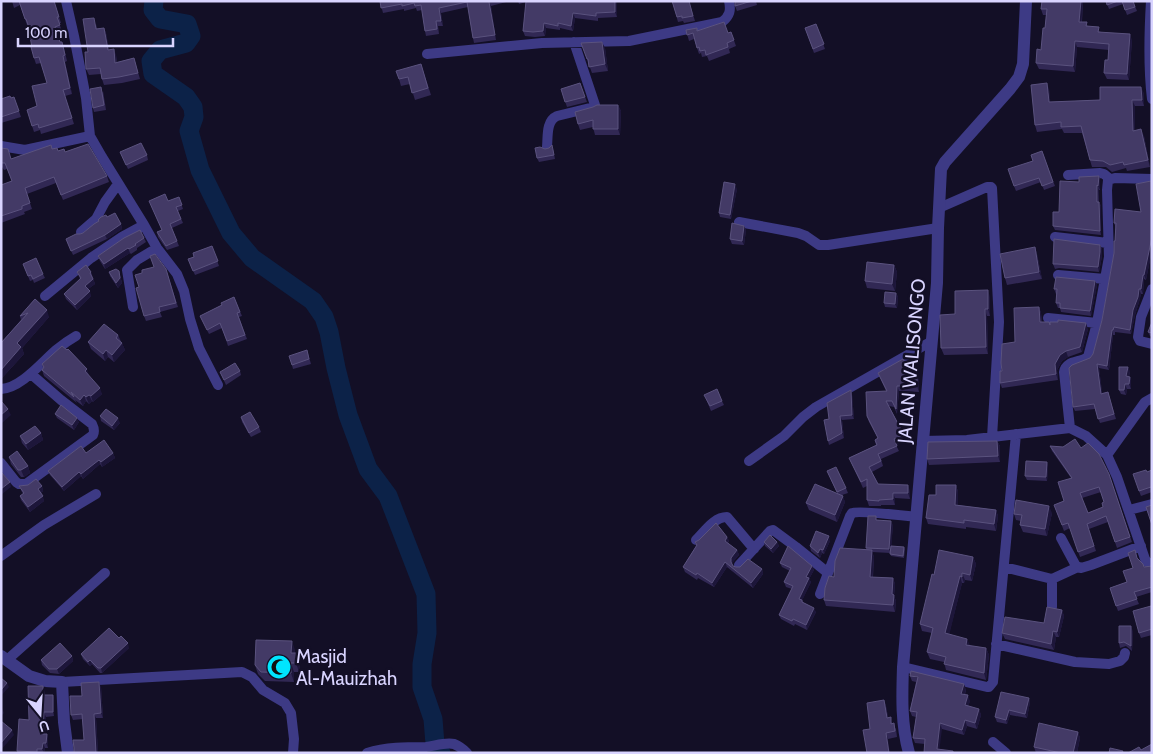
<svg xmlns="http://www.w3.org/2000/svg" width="1153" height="754" font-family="Cabin,sans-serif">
	<rect width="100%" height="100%" fill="#130f26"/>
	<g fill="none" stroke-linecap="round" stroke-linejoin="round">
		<path stroke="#0c2248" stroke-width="19" d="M154 1 153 10 160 19 187 24 191 36 186 43 160 50 151 61 153 74 186 97 193 107 194 117 189 131 200 170 231 233 252 258 313 301 324 317 329 332 336 368 348 415 368 469 388 496 426 594 427 633 422 664V687L433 719 435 744 441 753"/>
		<path stroke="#3d3a85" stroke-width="10" d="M66 1 74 36 86 98 90 136 102 157 144 225 157 248 177 274 184 291 190 319 199 348 218 385
			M1151 1C1149 34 1148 66 1152 99
			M427 54 542 43 629 41 722 22C730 16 731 10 729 1
			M1 146 25 150 90 136
			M547 147C548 136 546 121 557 116L594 107 595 105 574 42
			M1068 175 1100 173 1104 174 1110 179
			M939 208 987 187H991L992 188 999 322 992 437
			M739 222 798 233 806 236 819 245H828L938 228
			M81 232 96 219 105 202 118 184
			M1055 237 1108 243
			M1058 275 1105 279
			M1152 289 1141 317 1138 337 1140 341 1152 344
			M45 296 91 258 122 237 144 225
			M133 307 127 270 137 260 157 248
			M1048 318 1097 323
			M1 389C21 388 42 362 56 350 62 345 69 340 76 336
			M1070 428 1064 372C1066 360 1080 363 1088 357L1097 323 1109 257 1107 190 1108 180 1115 178 1152 179
			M923 441 967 440 1070 428 1086 436 1107 455 1117 477 1145 559 1147 562 1152 564
			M1107 455 1145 402 1152 398
			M749 461 784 436 803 417 816 407 932 341
			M1 463 16 482 19 484H26L93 435C95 431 94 428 92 424L61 400 31 374
			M1129 510 1152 504
			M1061 538 1076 566 1081 568 1091 565 1141 546
			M696 540C705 531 714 517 727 517L754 549
			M1 556 44 525 96 494
			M739 565 770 531 773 530 796 547 828 573
			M1004 567 1052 579V607
			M1052 579 1078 567
			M820 594 850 516C851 515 851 514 852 513 858 510 907 516 917 517
			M996 644 1075 662 1109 664 1120 661 1124 657 1125 653
			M7 660 105 573
			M903 667 987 687H989L993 682 1016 434
			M62 682 242 672 252 677 263 690 285 703 291 713 294 739 293 753
			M993 742 1006 753
			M367 753C386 747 406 747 426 747 435 746 445 742 454 744 459 746 463 749 467 753"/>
		<path stroke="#3d3a85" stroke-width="12" d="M1 656 29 676 45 681 62 682 64 722 68 753
			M909 753C901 724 902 696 903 667L937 283 938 228 941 169 945 162 1010 89 1019 77 1023 64 1026 1"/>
	</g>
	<path fill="#312854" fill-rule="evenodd" d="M12 1H54L61 23H59L62 31 57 33 60 42 64 48 67 61 65 62 72 94 65 96 74 124 41 134 40 130 34 132 27 110 37 106 47 83 41 63 36 64 34 58 32 36 28 25H27L20 5 14 8Z
		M380 1H510L491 6 496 40 474 43 473 38 468 7 441 13 443 26H438L439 34 426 36 425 31 422 10 417 11 416 8 404 11V9L383 13Z
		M518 1H617V17L598 18V21L575 18 573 31 560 28V30L546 28 545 36 535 37 525 36 523 31 526 2 519 4Z
		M672 1H689L695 21 684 23 683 21 678 22Z
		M735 1H756L757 5 737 11 735 6Z
		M1042 1H1083L1082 22 1088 26 1101 32 1132 40 1129 80 1107 79 1104 73 1108 60 1109 50 1077 47 1075 72 1039 69 1036 63 1041 50 1045 28 1046 15H1043L1041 9Z
		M1106 1H1133L1137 11 1127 15 1123 4 1109 9Z
		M96 24 97 29 104 28 106 33 109 50 116 55 117 62 134 58 140 79 122 83 104 85 102 79 101 74 89 75 86 69 88 52Z
		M816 24 825 49 814 53 805 28Z
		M686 30 728 33 731 32 736 46 729 49 730 53 709 61 707 56 702 57 701 53 699 54 694 39 689 41Z
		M581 43 605 48 608 71 592 73Z
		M421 64 431 95 415 100 410 84 401 86 399 79Z
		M580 83 587 102 567 107 561 89Z
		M1049 89 1050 102 1100 100 1144 93V106H1135V131L1144 136 1150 167 1127 171 1126 168 1112 172 1106 167H1092L1082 133H1064L1062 129 1037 132 1035 125Z
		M103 91 106 110 94 112 93 108Z
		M14 97 21 117 1 123V99Z
		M618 105 621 111 620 135H595L593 127 580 130 578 124Z
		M1 148 11 159 52 149 58 151 65 152 107 176 109 182 63 200 56 183 27 194 32 209 24 212 25 214 1 223V185L12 181 7 169 4 170 2 167H1Z
		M545 149H553L555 159 539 162 537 158Z
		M1042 151 1055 186 1044 190 1041 182 1016 191 1014 186 1033 161Z
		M120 152 147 155 148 160 128 169Z
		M1099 176 1100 180V190H1099V202L1101 206V235L1055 230 1053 226 1079 182Z
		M1152 183V250L1146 280 1144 279 1143 294H1141L1139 302 1135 315 1131 334 1115 332V335H1113L1109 370 1099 368 1102 393 1108 392 1116 419 1100 423 1095 409 1075 411 1073 407 1090 358 1093 354 1102 320 1114 253 1116 228 1114 223 1141 212Z
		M737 189 731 219 720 217 719 213Z
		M179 197 183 209 178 211 183 223 172 228 179 246 167 250 158 237 157 232 162 230 149 201H168Z
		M107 217 121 224 122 229 107 239 73 255 66 239 83 233Z
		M744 226 746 230 744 245 732 244 730 239Z
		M144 238 146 242 137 248V250L131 254 130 253 105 269 100 261 98 256Z
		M1100 245 1102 249V256L1099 272 1059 268 1055 269 1053 264Z
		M212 246 219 266 195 275 188 259 194 257Z
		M1035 247 1037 254 1042 279 1007 285 1005 278Z
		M23 264 43 274 45 278 34 283 33 280 30 281Z
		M894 265 897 272 895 291 867 288 865 281Z
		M166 269 178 307 160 312 162 317 146 321 144 316 139 287Z
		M119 271 122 283 118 288 110 276 109 272Z
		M77 272H91L95 284 88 289 91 296 77 310 66 299 64 294 80 279Z
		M1095 281 1097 285 1091 316 1061 312 1060 308H1058L1056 303 1057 294H1056L1054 289Z
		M896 293 898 297 897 308 885 307 884 303Z
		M234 297 242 316 239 317 247 339 228 346 222 328 209 334 200 316 222 305Z
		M990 297V316H987L988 354 944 355 941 348 955 314Z
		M35 299 49 317 22 348 24 354 2 378 1 377V343L21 320 20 316Z
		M1039 307 1041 313 1042 322 1088 329 1082 352 1068 357 1062 361 1057 370 1058 380 1002 388 1000 383 1002 371 1015 342Z
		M1152 322V337L1150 336 1148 332Z
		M118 335 125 350 114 362 108 357 105 361 91 349 88 342Z
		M307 350 311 364 293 369 292 365Z
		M42 364 89 375V376L102 394 93 402 92 401 89 404 86 401 83 406 75 400 77 403 44 376 42 370 43 368Z
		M240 371 241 375 226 385 220 372Z
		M1130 371 1129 377H1130L1131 382V389H1127L1126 395 1121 394 1119 390Z
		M878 373 911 374 919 380V392L899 391 897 414 894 407 889 406 904 435 906 440 896 445 899 451 881 459 883 466 872 472 878 484 910 491V499L895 498V505H881V506H869L867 500V486L863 488 849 458 876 445 875 440 878 438 869 422 867 416 886 391Z
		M851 390 852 394 854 419 842 420 844 438 829 445 828 441 829 419Z
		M706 399 722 401 724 405 711 411Z
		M55 414 79 422 74 430 57 418Z
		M100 416 120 423 114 430 101 421Z
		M241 417 259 427 261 432 251 437 242 422Z
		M41 433 43 440 28 450 22 443 20 436Z
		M997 441 1000 446V462L929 465 927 459Z
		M1050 446 1081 448 1109 474 1132 542 1117 548 1108 522 1089 529 1096 551 1080 557 1070 528 1064 531 1054 505 1064 501 1071 478 1052 451ZM1101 492 1104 502 1103 507 1088 513 1082 498Z
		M86 453H113L115 458 102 467 100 464 83 479 81 476 64 491 50 475 48 471Z
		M9 457 28 466 30 473 24 477H21L11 464Z
		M1047 462 1048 467 1047 481 1027 480 1025 476Z
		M1152 470V492L1141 496 1139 491 1147 472Z
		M827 471 846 488 848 493 842 495 845 502 837 522 809 510 806 503 837 493Z
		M956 485 958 492V505L996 510 998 516 996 531 966 527V529L928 524 926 518 936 495Z
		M19 486H42L43 491 41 493 44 501 30 512 21 500 20 496 23 494Z
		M1052 513 1047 536 1023 532 1020 525 1021 521 1016 520 1014 514Z
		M878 520 893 525 891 546 904 547 905 549 904 558 891 556 890 553 872 552 874 557 873 577 893 578 895 584 894 596 896 601 895 612 826 606 824 600 834 577 867 550 866 548Z
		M727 537 729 541 728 543 737 550 739 555 732 563 733 566 736 567 762 569 763 574 753 588 727 567 714 587 698 578 697 580 685 572 683 567 696 546 695 542Z
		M830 541 824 554 822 553 820 558 811 551 810 546Z
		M764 542H777L779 546 773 553 765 546Z
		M973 557 976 564 972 581 965 580 964 583H962L949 634 970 646 986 648 989 655 986 680 946 670 944 662 930 659 927 652 932 633 922 631 920 624 934 575Z
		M1137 558 1144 567 1152 566V592L1136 597 1139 604 1118 611 1110 588 1127 582Z
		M780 563 812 566 814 570 809 579 811 582 802 600 803 602 816 612 807 630 795 624 794 626 781 619 779 615 792 589 786 587 784 582 790 571 782 567Z
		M1152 609V635L1141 638 1139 633Z
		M1062 610 1064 616 1059 637H1056L1054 650 1005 639 1002 633 1044 623Z
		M1133 631 1132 651 1126 646 1120 648 1119 643Z
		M129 648 102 673H100L92 664 90 666 83 659 81 654Z
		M295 650V653L300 662 299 672H294V682L265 681 258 674 255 665Z
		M72 656 73 661 59 674 50 673 42 665 41 660Z
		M910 676 966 689 965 695 970 701 968 706 979 709 981 715 977 729 967 726 964 735 942 729 924 753 925 744 915 743 913 738 916 717 912 716 910 711 916 682 912 681Z
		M43 686 45 691V695H53L54 700V716L46 717 45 734H47L48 738V748H45L44 753H17V751Z
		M101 687 103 718H96L98 753H74L84 740 83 719 73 720 71 715 82 696Z
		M1029 698 1030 702 1027 718 1010 715 1007 724 997 722 995 717Z
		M884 700 886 706 888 717 896 729 897 737 888 739 870 729Z
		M1078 732 1080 738 1077 753H1036L1034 747Z"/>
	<path fill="#1d163a" d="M615 1H617V17L615 12Z
		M1081 1H1083L1081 27 1079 22Z
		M489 2 491 6 496 40 495 35Z
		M439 8 441 13 443 26 441 21Z
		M573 13 575 18 573 31 571 26Z
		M544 23 546 28 545 36 543 31Z
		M104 28 106 33 110 56 108 50Z
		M1130 34 1132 40 1129 80 1127 74Z
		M1075 41 1077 47 1075 72 1073 66Z
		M602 42 605 48 608 71 605 64Z
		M114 49 116 55 117 69 115 63Z
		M63 56 65 62 72 94 70 88Z
		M1047 83 1049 89 1051 108 1049 102Z
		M1141 87 1144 93V106L1142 100Z
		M1132 100 1135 106V137L1133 131Z
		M618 105 621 111 620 135 618 129Z
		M1141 129 1144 136 1150 167 1148 160Z
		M1099 176 1100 180V190L1098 186Z
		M735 184 737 189 731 219 730 215Z
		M1097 185 1099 190 1098 206 1097 202Z
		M1099 202 1101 206V235L1100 231Z
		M121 224 122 229 107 239 105 235Z
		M744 226 746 230 744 245 742 241Z
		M1152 237V250L1146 280 1144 275Z
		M1100 245 1102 249V256L1099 272 1098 267Z
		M1035 247 1037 254 1042 279 1039 272Z
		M128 248 130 253 105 269 104 264Z
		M894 265 897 272 895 291 892 284Z
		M119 271 122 283 118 288 116 283Z
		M1143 275 1144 279 1143 294 1141 289Z
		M93 279 95 284 86 291 85 286Z
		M1095 281 1097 285 1091 316 1090 311Z
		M1139 289 1141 294 1139 302 1135 315 1131 334 1130 330 1133 310Z
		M988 290 990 297V316L988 309Z
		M90 291 91 296 77 310 75 305Z
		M896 293 898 297 897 308 895 304Z
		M1039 307 1041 313 1042 328 1040 322Z
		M985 309 987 316 988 354 986 347Z
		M47 310 49 317 22 348 24 354 2 378 1 375V370L17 343Z
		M1086 323 1088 329 1082 352 1080 347Z
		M1112 330 1113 335 1109 370 1107 366Z
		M122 343 125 350 114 362 112 355Z
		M106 350 108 357 105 361 103 354Z
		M1066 351 1068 357 1062 361 1057 370 1058 380 1056 374 1055 364 1060 355Z
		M1097 364 1099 368 1103 398 1101 394Z
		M1128 367 1130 371 1128 381 1126 376Z
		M87 369 89 375 87 377 85 371Z
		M917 374 919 380V392L917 386Z
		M1130 377 1131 382V389L1129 384Z
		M1125 384 1127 389 1126 395 1124 390Z
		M897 386 899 391 897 414 896 409Z
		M100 388 102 394 93 402 91 396Z
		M851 390 852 394 854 419 852 415Z
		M84 395 86 401 83 406 80 400Z
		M89 395 92 401 89 404 86 397Z
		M8 409 11 415 1 424V415Z
		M840 416 842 420 844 438 842 433Z
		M77 418 79 422 74 430 72 425Z
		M118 418 120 423 114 430 112 426Z
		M41 433 43 440 28 450 26 444Z
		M997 441 1000 446V462L998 456Z
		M113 453 115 458 102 467 101 462Z
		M99 460 100 464 83 479 81 474Z
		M1047 462 1048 467 1047 481 1046 477Z
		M28 466 30 473 24 477 21 470Z
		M79 472 81 476 64 491 62 487Z
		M10 482 11 487 1 495V489Z
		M908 485 910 491V499L908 493Z
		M956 485 958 492V511L955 505Z
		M42 486 43 491 40 494 38 489Z
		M893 493 895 498V505L893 499Z
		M43 496 44 501 30 512 28 507Z
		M843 496 845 502 837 522 835 515Z
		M1049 506 1052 513 1047 536 1045 529Z
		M996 510 998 516 996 531 994 524Z
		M891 521 893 525 891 553 889 549Z
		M829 536 830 541 824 554 823 550Z
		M727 537 729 541 726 545 725 541Z
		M777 542 779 546 773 553 771 549Z
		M820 549 822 553 820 558 818 553Z
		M737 550 739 555 732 563V567L731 562V558Z
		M872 550 874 557 872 583 870 577Z
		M973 557 976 564 972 581 970 575Z
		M725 562 727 567 714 587 712 583Z
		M812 566 814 570 809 579 811 582 801 603 799 599 806 577Z
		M762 569 763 574 753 588 751 583Z
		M962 573 965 580 964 583 962 577Z
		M960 576 962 583 948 640 945 633Z
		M893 578 895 584 894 596 896 601 895 612 893 605 892 594Z
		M814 608 816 612 807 630 806 625Z
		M1062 610 1064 616 1059 637 1057 632Z
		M1131 626 1133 631 1132 651 1131 646Z
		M1053 631 1056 637 1054 650 1051 644Z
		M967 639 970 645H966Z
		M292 641 295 650V662L291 653Z
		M128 643 129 648 102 673 101 668Z
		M986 648 989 655 986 680 984 673Z
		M296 653 300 662 299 672 296 663Z
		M72 656 73 661 59 674 57 669Z
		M90 660 92 664 90 666 88 662Z
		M291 663 294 672V682L291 673Z
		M99 682 101 687 103 718 101 713Z
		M7 683 9 687 1 696V690Z
		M964 684 966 689 963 699 961 694Z
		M53 695 54 700V716L53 712Z
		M968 695 970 701 967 711 965 705Z
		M1029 698 1030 702 1027 718 1025 714Z
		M884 700 886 706 889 723 887 718Z
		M2 708 4 713 1 716V709Z
		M979 709 981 715 977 729 975 723Z
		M1009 710 1010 715 1007 724 1006 720Z
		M44 712 46 717 44 738 43 734Z
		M94 714 96 718 98 753H96Z
		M965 720 967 726 964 735 962 730Z
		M940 723 942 729 939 753 937 749Z
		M12 730 14 735 1 750V743Z
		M1078 732 1080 738 1077 753H1073Z
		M886 733 888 739 890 753H889Z
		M47 734 48 738V748L46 743Z
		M43 743 45 748 44 753 42 749Z"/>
	<path fill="#433a66" stroke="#5a527e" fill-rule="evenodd" d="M19 1H54L59 17H57L60 25 55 27 60 42H62L65 55 63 56 70 88 63 90 72 118 39 128 38 124 32 126 27 110 37 106 32 86 47 83 39 57 34 58 31 47H32L30 37 32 36 26 19H25Z
		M380 1H490L489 2 495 35 473 38 467 2 439 8 441 21H436L437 29 425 31 421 5 415 6 414 3 402 6V4L381 8Z
		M526 1H615V12L596 13V16L573 13 571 26 558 23V26L544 23 543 31 533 32 523 31Z
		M672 1H689L693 16 682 18V16L677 17Z
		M735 1H752L735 6Z
		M1042 1H1081L1079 22H1087L1086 26 1099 27 1098 32 1130 34 1127 74 1104 73 1105 60H1108L1109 44 1075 41 1073 66 1036 63 1037 49 1041 50 1043 28H1045L1047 9H1041Z
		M1106 1H1118L1107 5Z
		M1122 1H1133L1135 7 1125 10Z
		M94 18 96 29 104 28 108 50 114 49 115 63 134 58 138 73 119 77 102 79 100 68 86 69 85 52H88L83 19Z
		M724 22 728 33 731 32 734 40 727 43 728 47 706 55 705 50 700 51 699 47 697 48 693 33 687 35 686 30 697 28V31Z
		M816 24 824 44 813 49 805 28Z
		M602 42 605 64 589 67 588 59H587L581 43Z
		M421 64 428 88 412 93 408 77 399 79 396 71Z
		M580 83 585 97 565 102 561 89Z
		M1047 83 1049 102 1100 100V87H1141L1142 100H1132L1133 131 1141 129 1148 160 1124 165 1123 162 1110 165 1103 161 1090 160 1081 126 1061 127V122L1035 125 1031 85Z
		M101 87 104 105 93 108 90 89Z
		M10 96 11 98 14 97 19 111 1 117V99Z
		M597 105H618V129H593V120L578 124 575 112 593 107Z
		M141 143 147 155 126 165 120 152Z
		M88 144 107 176 61 195 54 177 25 188 30 203 22 206V209L1 216V185L12 181 5 163H1V148L8 149 11 159 51 145 52 149 57 148 58 151 64 149 65 152Z
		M552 145 554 155 537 158 535 148 540 147 545 149 549 148Z
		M1042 151 1053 182 1042 186 1039 178 1014 186 1008 169 1033 161 1031 155Z
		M1099 176 1098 186 1097 185V202H1099L1100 231 1053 226V212H1059L1060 181 1079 182V177Z
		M1151 181 1152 237 1144 275H1143L1141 289H1139L1138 297 1133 310 1130 330 1114 327 1113 330H1112L1107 366 1097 364 1101 394 1108 392 1114 414 1098 419 1094 404 1073 407 1069 368 1072 365 1090 358 1093 354 1102 320 1114 253V241H1115L1116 223H1114L1115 209 1141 212 1136 184Z
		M724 182 735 184 730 215 719 213Z
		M165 194 168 201 179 197 182 205 176 207 181 219 170 224 177 241 166 246 157 232 162 230 149 201Z
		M115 213 121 224 105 235 71 251 66 239 76 234H80L83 233 94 224 99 221 98 220 101 217 106 215 107 217Z
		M732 223 744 226 742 241 730 239Z
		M140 230 144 238 135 244 136 245 129 249 128 248 104 264 98 256 124 238Z
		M1054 239 1100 245V252L1098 267 1057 264H1053Z
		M212 246 218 261 193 271 188 259 194 257 193 253Z
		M1035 247 1039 272 1005 278 1000 254Z
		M155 254 166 269 176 303 159 307 160 312 144 316 136 288 139 287 135 275 142 273V270L154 267 150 256Z
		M36 258 43 274 33 279 31 275 28 276 23 264Z
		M867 262 894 265 892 284 865 281Z
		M86 265 91 272 90 273 93 279 85 286 90 291 75 305 64 294 81 278 77 272Z
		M116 269 119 271 120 278 116 283 109 272Z
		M1056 277 1095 281 1090 311 1060 308V303H1056L1057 289H1054Z
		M988 290V309H985L986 347 941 348 940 315 955 314V291Z
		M885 292 896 293 895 304 884 303Z
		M234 297 240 312 237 313 245 335 227 341 220 323 207 330 200 316 222 305 221 303Z
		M35 299 47 310 17 343 21 347 1 370V343L28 313 20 316Z
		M1039 307 1040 322H1049L1050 325V322H1058V320L1086 323 1080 347 1066 351 1060 355 1055 364 1056 374 1000 383V371H1002L1001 363 1002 344 1015 342 1014 308Z
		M1152 322V333L1148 332Z
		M104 324 118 335 116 338 122 343 112 355 106 350 103 354 88 342Z
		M62 346 67 350 68 349 87 369 85 371 100 388 91 396 89 395 86 397 84 395 80 400 71 392 74 397 42 370 44 367 42 364Z
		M307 350 309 359 292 365 289 356Z
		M903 359 911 374H917V386H897L896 409 892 401H886L904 435 894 439 897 446 878 454 881 461 869 467 878 484 908 485V493H893V499L879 500V501L867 500V479L861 482 849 458 877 445 875 440 878 438 867 416 866 392 887 391 878 373Z
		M235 363 240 371 224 380 220 372Z
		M1119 367H1128L1126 376 1130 377 1129 384H1125L1124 390H1119Z
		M717 389 722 401 710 406 704 395Z
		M851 390 852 415 840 416 842 433 828 441 824 420 829 419 827 403Z
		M1 401 8 409 1 415Z
		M61 405 77 418 72 425 55 414Z
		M106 409 118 418 112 426 100 416Z
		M250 412 259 427 249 433 241 417Z
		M35 426 41 433 26 444 20 436Z
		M1075 439 1081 448 1088 443 1099 454 1109 474 1130 537 1115 542 1106 516 1087 524 1094 546 1078 552 1068 523 1062 525 1054 505 1064 501 1058 482 1072 478 1050 446 1063 447ZM1099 487 1104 502 1102 503 1103 507 1088 513 1080 493Z
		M104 440 113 453 101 462 99 460 81 474 79 472 62 487 48 471 81 446 86 453Z
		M997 441 998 456 927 459 928 442Z
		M17 451 28 466 21 470H18L9 457Z
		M1026 461 1047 462 1046 477 1025 476Z
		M836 467 846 488 837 492 827 471Z
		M1146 470 1147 472 1152 470V490L1151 487 1139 491 1133 474Z
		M1 472 10 482 1 489Z
		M36 479 42 486 38 489 43 496 28 507 20 496 24 493 19 486 28 485Z
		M815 484 843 496 835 515 806 503Z
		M936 485H956L955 505 996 510 994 524 964 520V523L926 518 929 495H936Z
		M1016 500 1049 506 1045 529 1020 525 1022 515 1014 514Z
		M1152 505V525L1146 507Z
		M868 516H876V520L891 521 889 549 866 548Z
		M716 523 727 537 725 541 737 550 731 558V562L733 566 736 567H740L748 559 762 569 751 583 725 562 712 583 697 573 696 575 683 567 697 545 695 542 699 540Z
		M816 531 829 536 823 550 820 549 818 553 810 546Z
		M770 535 777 542 771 549 764 542Z
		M788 546 812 566 806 577 809 578 799 599 802 600V602L814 608 806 625 793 619 792 621 779 615 793 586 784 582 791 568 780 563Z
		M891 546 904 547 903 556 890 554Z
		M840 548 872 550 870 577 893 578 892 594 894 595 893 605 824 600 825 588 829 576 834 577 835 561Z
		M939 550 973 557 970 575 962 573V577L960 576 945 633 967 639 966 645 986 648 984 673 944 664 946 657 927 652 933 628 920 624 932 574 934 575Z
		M1135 550 1137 558 1143 564 1144 567 1152 566V587L1134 592 1137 599 1116 606 1110 588 1127 582 1123 571 1133 568 1128 553Z
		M1151 606 1152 609V629L1139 633 1133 611Z
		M1047 607 1062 610 1057 632 1053 631 1051 644 1002 633 1005 617 1044 623Z
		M1119 626H1131V646L1124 642 1119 643Z
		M109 628 119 638 121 636 128 643 101 668H98L90 660 88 662 81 654Z
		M256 640 292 641 291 653H296V663H291V673L261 672 255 665Z
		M60 643 72 656 57 669H49L41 660Z
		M911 671 964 684 961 694 968 695 965 705 979 709 975 723 965 720 962 730 940 723 937 749 953 751V753H924L925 739 913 738 917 712 910 711 918 677 910 676Z
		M1 678 7 683 1 690Z
		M99 682 101 713 94 714 96 753H74V748L73 740H84L82 714 71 715 70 696H82L81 683Z
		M28 686H43V695H53V712H44L43 734H47L46 743H43L42 749H37V752L17 751 19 719 29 720Z
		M1001 692 1029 698 1025 714 1009 710 1006 720 995 717Z
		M884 700 887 718 891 717V724L894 723 895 731 886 733 889 753H867L863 730 870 729 867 703Z
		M1 721 12 730 1 743Z
		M1039 723 1078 732 1073 753H1061L1034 747Z
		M1152 744V753H1128L1139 747 1141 750Z
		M1110 748 1123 751 1122 753H1109Z"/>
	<defs>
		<symbol id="mosque-disc" viewBox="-11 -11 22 22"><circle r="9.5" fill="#00e5ff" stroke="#130f26"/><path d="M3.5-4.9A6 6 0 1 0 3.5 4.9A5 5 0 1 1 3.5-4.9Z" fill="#111"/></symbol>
	</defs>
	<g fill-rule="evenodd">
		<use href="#mosque-disc" x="265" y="653" width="28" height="28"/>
	</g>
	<g text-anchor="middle" stroke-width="5" stroke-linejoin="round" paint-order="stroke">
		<g font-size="19" fill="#d9d4ff" stroke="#130f26">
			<text transform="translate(911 361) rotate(-85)" y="7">JALAN WALISONGO</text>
		</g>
		<g font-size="19" fill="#d9d4ff" stroke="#130f26" text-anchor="start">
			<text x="296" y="663">Masjid<tspan x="296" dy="22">Al-Mauizhah</tspan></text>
		</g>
	</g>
	<rect width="1153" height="754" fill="none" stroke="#d9d4ff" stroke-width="5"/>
	<g transform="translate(40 714) rotate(162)" stroke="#130f26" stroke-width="4" paint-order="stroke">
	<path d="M0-4L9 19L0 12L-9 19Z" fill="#d9d4ff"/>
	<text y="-8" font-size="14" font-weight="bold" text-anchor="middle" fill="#d9d4ff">U</text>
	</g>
	<path d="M18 38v8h155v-8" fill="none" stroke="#d9d4ff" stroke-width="2.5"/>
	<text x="25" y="38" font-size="15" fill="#d9d4ff" stroke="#130f26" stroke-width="4" paint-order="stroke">100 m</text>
</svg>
